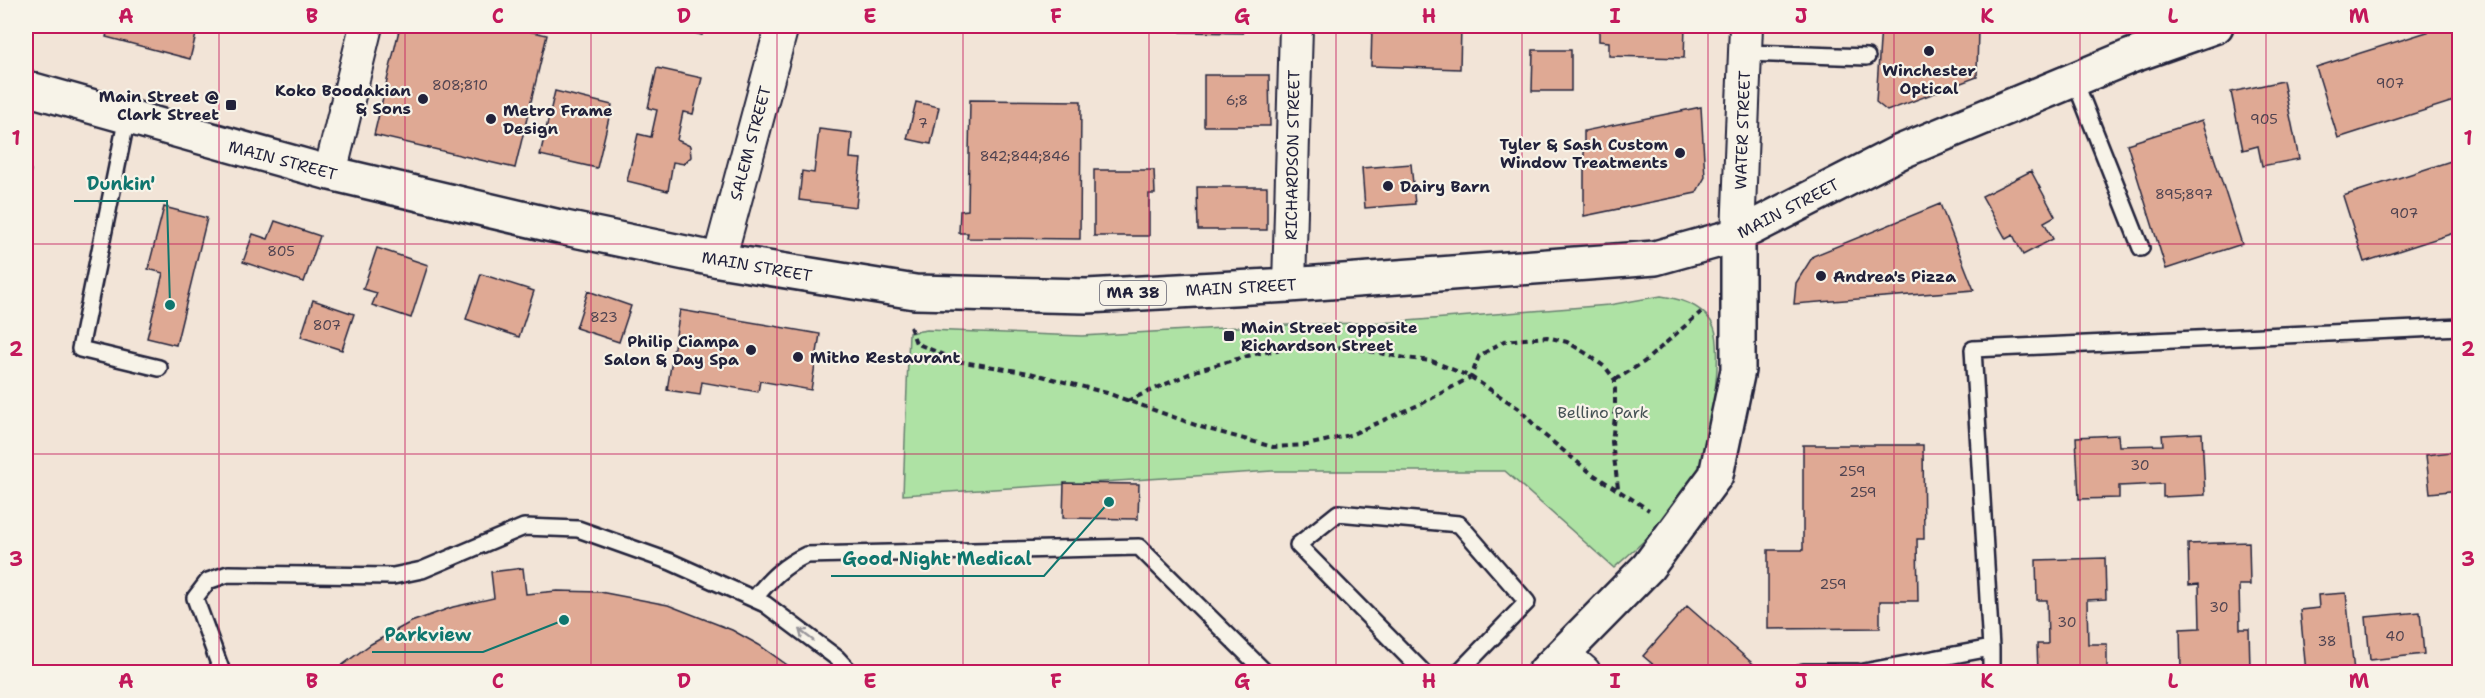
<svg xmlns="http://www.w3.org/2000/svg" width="2485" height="698" font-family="'Shantell Sans',sans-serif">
	<rect width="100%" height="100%" fill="#f2e4d7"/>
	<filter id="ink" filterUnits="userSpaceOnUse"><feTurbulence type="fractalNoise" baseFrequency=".0167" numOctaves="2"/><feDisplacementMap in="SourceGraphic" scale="12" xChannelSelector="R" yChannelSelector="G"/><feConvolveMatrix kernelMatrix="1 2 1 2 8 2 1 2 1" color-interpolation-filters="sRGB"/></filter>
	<g filter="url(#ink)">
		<path fill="#aee2a4" stroke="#688270" stroke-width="1.5" d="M1661 296C1682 299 1705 306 1714 327 1724 352 1709 450 1697 476 1681 510 1642 543 1614 568L1505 471H1272L903 495 909 333 927 330 1082 336 1257 326 1394 322 1609 305Z"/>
		<path fill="#dfa994" stroke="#22223b" stroke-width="1.5" d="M109 26H198L190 59 106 37Z
			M400 26H505L547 35 515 168 374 135Z
			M668 26H705L702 35Z
			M920 26H937L936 30Z
			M1181 26H1243V33L1181 32Z
			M1372 26H1461L1460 69 1371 66Z
			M1599 26H1685L1684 58 1609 56V42L1599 41Z
			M1881 26H1978L1977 77 1887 111 1876 102Z
			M2446 26H2460V99L2338 138 2316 67Z
			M1533 50H1571V91H1532Z
			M657 68 702 78 693 114 683 112 677 140 690 146 691 157 684 164 673 162 668 191 627 181 638 134 651 137 657 110 648 108Z
			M1204 75H1269L1270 126H1204Z
			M2283 81 2299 159 2262 166 2258 146 2243 150 2231 92Z
			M555 91 612 105 597 168 540 155Z
			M970 100 1081 101 1080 239 967 238 968 233H959L960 211 968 210Z
			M916 102 939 107 931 144 907 139Z
			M1701 107 1705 177 1696 193 1584 216V131Z
			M2202 120 2242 244 2166 269 2127 144Z
			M819 129 852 133 850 158 861 159 856 207 799 200 802 171 814 173Z
			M2460 158V231L2364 262 2343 196Z
			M1411 164 1415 204 1365 208 1362 168Z
			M26 168 31 170 26 191Z
			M1094 170H1154L1155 194H1149V236H1094Z
			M2031 171 2055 216 2044 222 2053 239 2023 255 2013 235 2006 239 1982 196Z
			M1197 187H1267V230H1198Z
			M1940 204 1974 290 1794 304 1796 283 1813 256Z
			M164 207 207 218 176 345 147 338 163 273 148 269Z
			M275 221 320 236 304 282 243 262 253 234 268 239Z
			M377 248 428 265 411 318 372 305 377 293 363 289Z
			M481 274 534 291 519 337 466 319Z
			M588 291 631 306 619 342 576 328Z
			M313 300 354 314 342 350 301 337Z
			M680 310 820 334 811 390 760 381 758 392 702 382 700 395 667 390Z
			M2202 433 2205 495 2163 497V484L2119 486V498L2079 499 2076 437 2118 435 2119 446 2163 445 2162 435Z
			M1803 445H1923L1924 539H1917L1918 601H1880V628L1768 629V550H1803Z
			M2460 451V490L2430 493 2426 455Z
			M1064 483 1139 484 1138 519 1063 518Z
			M2249 542 2250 585H2239L2240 629H2249L2250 669 2181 671 2180 629 2200 628 2199 584 2189 585 2188 544Z
			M2105 558 2106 599 2087 600 2088 644H2107V672H2038L2037 644H2048L2047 600H2037L2036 560Z
			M523 568 526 594 557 591 600 592 668 605 732 630 759 645 797 672H333L371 644 411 622 453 607 494 598 491 572Z
			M2346 593 2354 672H2306L2300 610 2319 608 2318 595Z
			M1687 606 1759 669 1756 672H1662L1643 656Z
			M2420 612 2424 654 2370 660 2366 617Z"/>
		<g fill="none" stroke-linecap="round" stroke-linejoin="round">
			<defs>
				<path id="service" d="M1745 53 1867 57
					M2074 79 2141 248
					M127 117 80 349 159 368
					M754 599C770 579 783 566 806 555L1139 547 1265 672
					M1991 648 1973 349 2460 327
					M222 672 195 598 208 581 228 574 393 576 422 570 524 527 578 529 671 562 765 604 837 658 850 672
					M1423 672 1298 545 1338 513 1459 524 1527 602 1459 672
					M1803 672H1858
					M1864 672 1991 648V672"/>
				<path id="minor" d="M330 173 366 26
					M1738 235 1746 26
					M719 260 782 26
					M1289 285 1296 26
					M1563 654 1584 672"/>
				<path id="tertiary" d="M1545 672 1648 567 1716 475 1738 370V235"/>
				<path id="primary" d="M26 88 330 173 560 227 719 260 915 292 1087 296 1289 285 1655 258 1738 235 1900 152 2131 56 2216 26"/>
			</defs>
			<use href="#service" stroke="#22223b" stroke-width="20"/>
			<use href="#minor" stroke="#22223b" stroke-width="36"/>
			<use href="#tertiary" stroke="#22223b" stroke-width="38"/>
			<use href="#primary" stroke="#22223b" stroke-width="38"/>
			<path stroke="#22223b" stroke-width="4" stroke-dasharray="6 4.5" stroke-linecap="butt" d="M910 327 916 343 957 361 1030 373 1107 393 1201 427 1273 447 1307 445 1350 435 1423 403 1471 377 1479 356 1504 341 1547 337 1567 342 1589 355 1606 368 1615 380V416L1612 442 1618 488
				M1615 380 1644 362 1701 312
				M1127 401 1198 370 1255 354 1289 348 1349 347 1405 358 1432 361 1471 377 1518 408 1543 434 1591 473 1649 510"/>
			<use href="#service" stroke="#f7f3e8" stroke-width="15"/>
			<use href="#minor" stroke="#f7f3e8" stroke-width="32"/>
			<use href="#tertiary" stroke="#f7f3e8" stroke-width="33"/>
			<use href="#primary" stroke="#f7f3e8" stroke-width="33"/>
		</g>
		<defs><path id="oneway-shaft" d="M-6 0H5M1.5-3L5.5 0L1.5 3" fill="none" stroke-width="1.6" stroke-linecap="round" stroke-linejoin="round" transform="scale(1.5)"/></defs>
		<use stroke="#97959a" href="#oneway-shaft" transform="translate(806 635) rotate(-143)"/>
	</g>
	<path fill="none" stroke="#c2185b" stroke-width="1.5" stroke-opacity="0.55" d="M219 26V672M405 26V672M591 26V672M777 26V672M963 26V672M1149 26V672M1336 26V672M1522 26V672M1708 26V672M1894 26V672M2080 26V672M2266 26V672M26 244H2460M26 454H2460"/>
	<g fill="#22223b" stroke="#f7f3e8" stroke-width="2">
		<circle cx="1929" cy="51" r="6"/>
		<circle cx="423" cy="99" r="6"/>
		<rect x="225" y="99" width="12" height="12" rx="3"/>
		<circle cx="491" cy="119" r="6"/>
		<circle cx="1680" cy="153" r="6"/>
		<circle cx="1388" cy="186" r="6"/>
		<circle cx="1821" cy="276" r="6"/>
		<rect x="1223" y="330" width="12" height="12" rx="3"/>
		<circle cx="751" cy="350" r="6"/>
		<circle cx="798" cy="357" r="6"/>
	</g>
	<g text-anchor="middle" stroke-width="4.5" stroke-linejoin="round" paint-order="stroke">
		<g font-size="14" fill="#514451">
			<text x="2390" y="88">907</text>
			<text x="460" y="90">808;810</text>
			<text x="1237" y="105">6;8</text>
			<text x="2264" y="124">905</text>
			<text x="923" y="128">7</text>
			<text x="1025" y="161">842;844;846</text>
			<text x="2184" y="199">895;897</text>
			<text x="2404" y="218">907</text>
			<text x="281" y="256">805</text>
			<text x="604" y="322">823</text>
			<text x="327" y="330">807</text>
			<text x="2140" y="470">30</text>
			<text x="1852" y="476">259</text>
			<text x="1863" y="497">259</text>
			<text x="1833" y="589">259</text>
			<text x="2219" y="612">30</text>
			<text x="2067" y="627">30</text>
			<text x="2395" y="641">40</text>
			<text x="2327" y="646">38</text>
		</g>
		<rect fill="#f7f3e8" stroke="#62616f" stroke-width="1.5" x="1100" y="281" width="66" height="24" rx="4.5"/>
		<g font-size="15" font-weight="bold" fill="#22223b">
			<text x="1133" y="298">MA 38</text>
		</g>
		<g font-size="16" font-weight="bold" fill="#22223b" stroke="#f7f3e8" text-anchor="start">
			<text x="1929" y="76" text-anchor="middle">Winchester<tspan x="1929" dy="18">Optical</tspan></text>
			<text x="411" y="96" text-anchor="end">Koko Boodakian<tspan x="411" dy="18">&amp; Sons</tspan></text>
			<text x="219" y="102" text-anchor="end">Main Street @<tspan x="219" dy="18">Clark Street</tspan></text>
			<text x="503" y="116">Metro Frame<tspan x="503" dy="18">Design</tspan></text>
			<text x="1668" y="150" text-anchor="end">Tyler &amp; Sash Custom<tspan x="1668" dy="18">Window Treatments</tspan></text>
			<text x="1400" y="192">Dairy Barn</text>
			<text x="1833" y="282">Andrea's Pizza</text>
			<text x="1241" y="333">Main Street opposite<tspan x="1241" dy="18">Richardson Street</tspan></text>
			<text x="739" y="347" text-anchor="end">Philip Ciampa<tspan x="739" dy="18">Salon &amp; Day Spa</tspan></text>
			<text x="810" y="363">Mitho Restaurant</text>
		</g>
		<g font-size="16" fill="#22223b" stroke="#f7f3e8">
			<text transform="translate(1742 130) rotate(-88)" y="6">WATER STREET</text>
			<text transform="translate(750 143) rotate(-75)" y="6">SALEM STREET</text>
			<text transform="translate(1292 155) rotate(-89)" y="6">RICHARDSON STREET</text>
			<text transform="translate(283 160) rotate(15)" y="6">MAIN STREET</text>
			<text transform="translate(1788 208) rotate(-27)" y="6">MAIN STREET</text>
			<text transform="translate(757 266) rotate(10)" y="6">MAIN STREET</text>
			<text transform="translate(1241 287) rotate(-3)" y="6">MAIN STREET</text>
		</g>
		<g font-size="16" fill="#455255" stroke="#f7f3e8">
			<text x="1603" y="418">Bellino Park</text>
		</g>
	</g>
	<path fill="none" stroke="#0f766e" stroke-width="2" d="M170 305L167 201H74M1109 502L1044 576H831M564 620L483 652H372"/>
	<g fill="#0f766e" stroke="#f7f3e8" stroke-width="2">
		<circle cx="170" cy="305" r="6"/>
		<circle cx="1109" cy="502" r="6"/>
		<circle cx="564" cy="620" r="6"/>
	</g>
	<g font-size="18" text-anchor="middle" font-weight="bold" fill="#0f766e" stroke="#f7f3e8" stroke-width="4.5" stroke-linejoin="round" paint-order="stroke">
		<text x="121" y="190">Dunkin'</text>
		<text x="937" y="565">Good Night Medical</text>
		<text x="428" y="641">Parkview</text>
	</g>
	<rect width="2485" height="698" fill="none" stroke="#f7f3e8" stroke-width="66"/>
	<rect x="33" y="33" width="2419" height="632" fill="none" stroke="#c2185b" stroke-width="2"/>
	<g font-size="20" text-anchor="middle" font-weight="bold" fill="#c2185b">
		<text x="126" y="23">A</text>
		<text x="312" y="23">B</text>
		<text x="498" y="23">C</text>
		<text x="684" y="23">D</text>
		<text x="870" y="23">E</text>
		<text x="1056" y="23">F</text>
		<text x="1242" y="23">G</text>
		<text x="1429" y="23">H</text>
		<text x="1615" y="23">I</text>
		<text x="1801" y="23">J</text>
		<text x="1987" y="23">K</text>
		<text x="2173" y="23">L</text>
		<text x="2359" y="23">M</text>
		<text x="16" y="145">1</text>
		<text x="2468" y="145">1</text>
		<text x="16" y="356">2</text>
		<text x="2468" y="356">2</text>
		<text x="16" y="566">3</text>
		<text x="2468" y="566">3</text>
		<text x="126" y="688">A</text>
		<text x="312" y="688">B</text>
		<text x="498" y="688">C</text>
		<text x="684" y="688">D</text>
		<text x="870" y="688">E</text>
		<text x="1056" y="688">F</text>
		<text x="1242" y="688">G</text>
		<text x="1429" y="688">H</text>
		<text x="1615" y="688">I</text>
		<text x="1801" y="688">J</text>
		<text x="1987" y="688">K</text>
		<text x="2173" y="688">L</text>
		<text x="2359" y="688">M</text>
	</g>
</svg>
